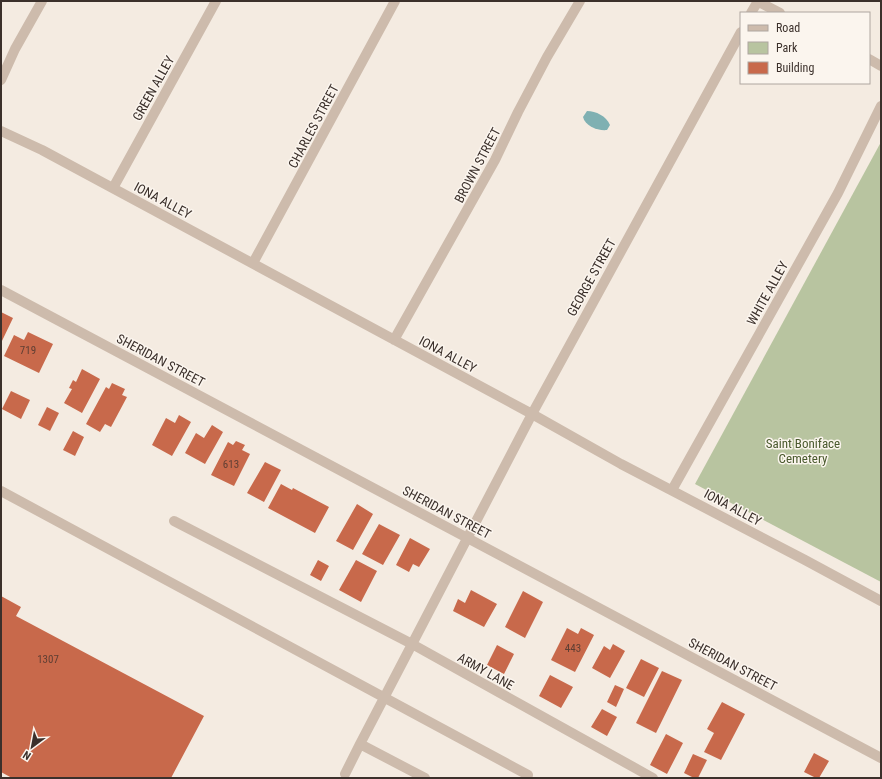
<svg xmlns="http://www.w3.org/2000/svg" width="882" height="779" font-family="'Roboto Condensed',sans-serif">
	<rect width="100%" height="100%" fill="#f4ebe1"/>
	<path fill="#b8c4a0" d="M881 142V582L695 484Z"/>
	<path fill="#7fb0b2" d="M587 111C596 111 606 116 610 125L607 130C598 131 585 126 583 117Z"/>
	<path fill="#c8694b" d="M1 312 13 318 1 343Z
		M28 332 53 344 39 373 4 356 14 335 24 340Z
		M82 369 100 379 82 413 64 403 72 389 69 388 73 380 76 382Z
		M112 383 125 389 122 395 127 397 111 427 105 424 100 432 86 424 106 387 109 389Z
		M11 391 30 400 21 419 2 409Z
		M47 407 59 413 50 431 38 425Z
		M179 415 191 422 172 456 152 445 166 418 175 423Z
		M212 425 223 432 205 464 185 453 196 433 204 438Z
		M73 431 84 437 75 456 63 450Z
		M236 441 245 445 242 450 250 454 234 486 211 475 228 442 233 445Z
		M265 462 281 470 264 502 247 493Z
		M281 484 292 490 293 488 329 507 315 533 268 508Z
		M357 504 373 514 353 550 336 541Z
		M379 524 400 535 383 565 362 554Z
		M410 538 430 549 419 567 413 564 409 572 396 565Z
		M318 560 329 566 321 581 310 575Z
		M356 560 377 571 361 602 339 590Z
		M471 590 497 604 484 627 453 611 458 599 465 603Z
		M523 591 543 602 525 638 505 627Z
		M1 596 21 607 16 616 204 716 171 778H12L1 772Z
		M567 628 578 634 581 628 594 635 575 672 551 660Z
		M613 644 625 651 610 678 592 668 604 646 610 650Z
		M497 645 514 654 504 674 487 665Z
		M641 659 659 668 644 697 626 688Z
		M662 671 682 680 656 733 636 723Z
		M550 675 573 687 561 708 539 696Z
		M615 685 624 689 616 707 607 702Z
		M722 702 745 714 721 760 704 752 714 733 707 729Z
		M602 709 617 717 607 736 591 727Z
		M666 734 683 743 667 774 650 765Z
		M814 753 829 761 819 778H816L804 772Z
		M693 754 707 760 698 778H694L684 773Z"/>
	<g fill="none" stroke-linecap="round" stroke-linejoin="round">
		<path stroke="#cdbbac" stroke-width="10" d="M757 1 780 13
			M751 13 758 1
			M869 59 881 66
			M1 80 15 49 42 1
			M1 131 42 150 532 414 621 464 805 560 881 601
			M113 188 216 1
			M253 263 395 1
			M1 290 881 758
			M394 340 495 160 518 112 547 57 580 1
			M672 490 838 193 881 106
			M1 491 528 775 526 778
			M174 521 412 644 653 778
			M345 774 360 744
			M425 778 360 744 532 414 741 32"/>
	</g>
	<g text-anchor="middle" stroke-width="3" stroke-linejoin="round" paint-order="stroke">
		<g font-size="11" fill="#5e3e33">
			<text x="28" y="354">719</text>
			<text x="231" y="468">613</text>
			<text x="573" y="652">443</text>
			<text x="48" y="663">1307</text>
		</g>
		<g font-size="13" fill="#3b302b" stroke="#fbf5ee">
			<text transform="translate(153 88) rotate(-61)" y="5">GREEN ALLEY</text>
			<text transform="translate(313 126) rotate(-62)" y="5">CHARLES STREET</text>
			<text transform="translate(477 165) rotate(-62)" y="5">BROWN STREET</text>
			<text transform="translate(163 200) rotate(28)" y="5">IONA ALLEY</text>
			<text transform="translate(591 277) rotate(-61)" y="5">GEORGE STREET</text>
			<text transform="translate(767 293) rotate(-61)" y="5">WHITE ALLEY</text>
			<text transform="translate(448 354) rotate(28)" y="5">IONA ALLEY</text>
			<text transform="translate(161 360) rotate(28)" y="5">SHERIDAN STREET</text>
			<text transform="translate(733 507) rotate(28)" y="5">IONA ALLEY</text>
			<text transform="translate(447 512) rotate(28)" y="5">SHERIDAN STREET</text>
			<text transform="translate(733 664) rotate(28)" y="5">SHERIDAN STREET</text>
			<text transform="translate(486 671) rotate(29)" y="5">ARMY LANE</text>
		</g>
		<g font-size="13" fill="#4a5a2e" stroke="#fbf5ee">
			<text x="803" y="448">Saint Boniface<tspan x="803" dy="15">Cemetery</tspan></text>
		</g>
	</g>
	<rect width="882" height="779" fill="none" stroke="#3b302b" stroke-width="4"/>
	<rect x="740" y="12" width="130" height="72" fill="#fbf5ee" stroke="#aea6a0"/>
	<rect x="748" y="25" width="20" height="6" fill="#cdbbac" stroke="#aea6a0"/>
	<text x="776" y="32" font-size="12" fill="#3b302b">Road</text>
	<rect x="748" y="42" width="20" height="12" fill="#b8c4a0" stroke="#aea6a0"/>
	<text x="776" y="52" font-size="12" fill="#3b302b">Park</text>
	<rect x="748" y="62" width="20" height="12" fill="#c8694b" stroke="#aea6a0"/>
	<text x="776" y="72" font-size="12" fill="#3b302b">Building</text>
	<g transform="translate(32 747) rotate(212)" stroke="#fbf5ee" stroke-width="3" paint-order="stroke">
	<path d="M0-3L7 15L0 10L-7 15Z" fill="#3b302b"/>
	<text y="-6" font-size="11" font-weight="bold" text-anchor="middle" fill="#3b302b">N</text>
	</g>
</svg>
